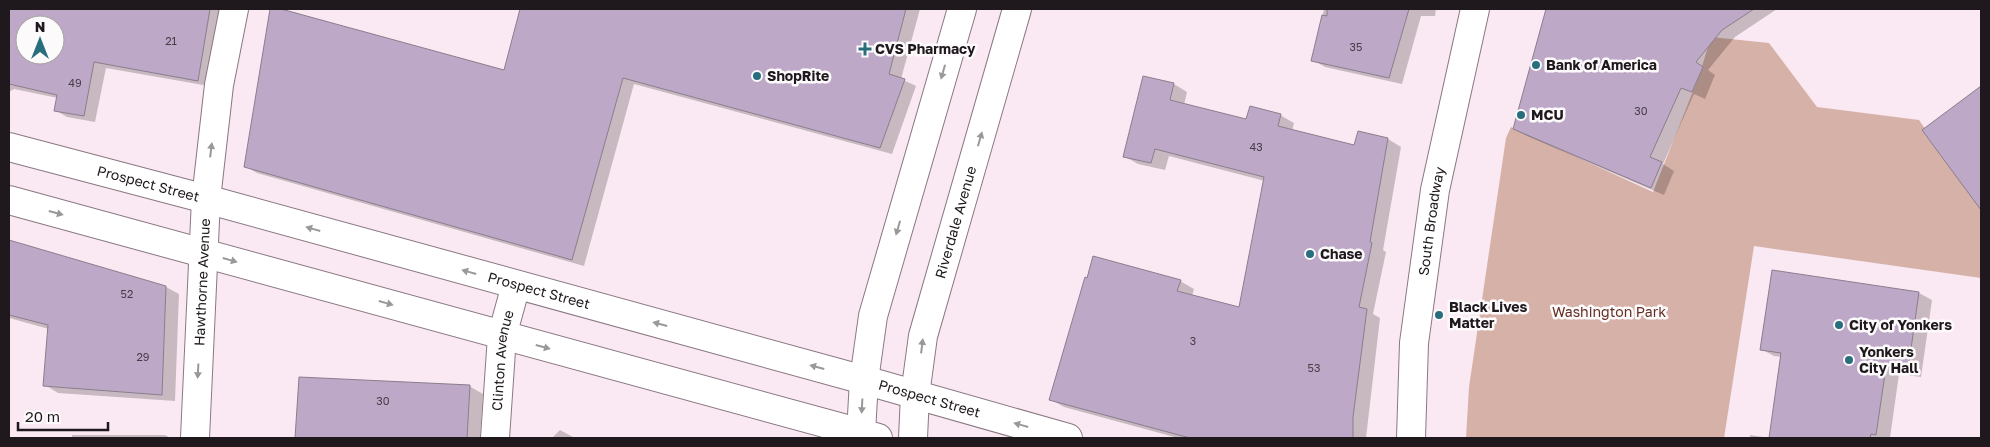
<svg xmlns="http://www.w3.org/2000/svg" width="1990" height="447" font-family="'Golos Text',sans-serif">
	<rect width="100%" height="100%" fill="#fae8f2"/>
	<path fill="#d6b1a8" d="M1711 37 1769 43 1817 107 1919 120 1981 209V278L1754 246 1724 438H1466L1469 387 1506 138 1511 127 1653 192 1699 76Z"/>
	<path fill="#0003" fill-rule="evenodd" d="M9 9H223L209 86 106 68 95 122 67 117 55 110 58 98 14 89 9 92ZM25 25H55V55H25Z
		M272 9 505 71 522 9H920L901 79 916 86 892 154 634 84 584 266 257 173 245 166Z
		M1324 9H1436L1435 16H1421L1402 84 1325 67 1313 60Z
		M1547 9H1777L1735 37 1708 70 1715 75 1705 99 1694 94 1663 164 1674 171 1664 195 1527 136 1514 129Z
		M1174 84 1187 92 1184 105 1247 121 1280 115 1294 123 1292 131 1355 147 1388 139 1401 147 1383 250 1386 252 1373 314 1380 318 1366 438H1178L1064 407 1050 399 1180 281 1194 289 1192 296 1240 308 1265 181 1169 156 1165 170 1138 164 1124 156Z
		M1981 88V208L1924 130Z
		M9 241 166 287 179 294 175 401 58 393 45 385 49 329 9 318Z
		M1919 293 1932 300 1921 377 1899 374 1890 438H1750V435L1770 438 1782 357 1774 356 1761 349Z
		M300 378 469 386 483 394 480 438H297Z
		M560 430 573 437V438H552Z
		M72 435H165L171 438H72Z"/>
	<path fill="#bea8c7" stroke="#897e8d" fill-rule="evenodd" d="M9 9H210L198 81 94 62 84 116 54 111 57 95 9 84ZM25 25H55V55H25Z
		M270 9H281L504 70 520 9H906L889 74 905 79 880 148 623 78 572 260 244 167Z
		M1327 9H1409L1389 78 1311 61 1322 15 1327 16Z
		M1546 9H1754L1722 30 1696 62 1703 67 1692 92 1681 88 1650 157 1662 162 1651 188 1513 129Z
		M1143 76 1174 83 1170 100 1246 119 1250 106 1281 114 1278 126 1354 145 1358 131 1388 138 1370 242 1372 243 1359 307 1367 309 1353 417V438H1190L1049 400 1085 277 1087 278 1093 256 1181 280 1177 291 1239 307 1264 177 1155 149 1151 163 1123 157Z
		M1981 86V210L1922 130Z
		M9 240 166 286 162 395 43 386 48 325 9 315Z
		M1772 270 1919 292 1908 370 1886 367 1876 435 1871 434 1870 438H1769L1781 353 1760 350Z
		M299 377 470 385 467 438H295Z"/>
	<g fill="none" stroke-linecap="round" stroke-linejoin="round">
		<defs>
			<g id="minor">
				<path d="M206 199 219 85 234 9"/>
				<path id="s1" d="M495 438 502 336 516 285"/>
			</g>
			<g id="tertiary">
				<path id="s2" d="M9 147 206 199 864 380"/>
				<path d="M9 200 861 433"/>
				<path id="s3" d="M195 438 206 199"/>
			</g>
			<g id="primary">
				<path id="s4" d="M864 380 1068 438"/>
				<path d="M878 438 861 433 864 380 873 316 962 9"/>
				<path id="s5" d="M913 438 915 395 923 336 1017 9"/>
				<path id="s6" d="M1411 438 1414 343 1435 190 1475 9"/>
			</g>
		</defs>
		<use href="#minor" stroke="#897882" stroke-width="30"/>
		<use href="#tertiary" stroke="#897882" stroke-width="30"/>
		<use href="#primary" stroke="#897882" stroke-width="30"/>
		<use href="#minor" stroke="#fff" stroke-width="28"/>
		<use href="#tertiary" stroke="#fff" stroke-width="28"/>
		<use href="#primary" stroke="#fff" stroke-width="28"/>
	</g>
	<defs><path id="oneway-solid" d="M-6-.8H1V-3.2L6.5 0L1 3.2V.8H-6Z" transform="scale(1.25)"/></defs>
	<g fill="#9a9899">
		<use href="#oneway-solid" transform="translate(943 72) rotate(106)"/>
		<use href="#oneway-solid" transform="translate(980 139) rotate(-74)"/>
		<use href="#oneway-solid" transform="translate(211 150) rotate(-83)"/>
		<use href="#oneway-solid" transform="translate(56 213) rotate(15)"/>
		<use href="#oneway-solid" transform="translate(898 228) rotate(106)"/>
		<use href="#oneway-solid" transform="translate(313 229) rotate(-164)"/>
		<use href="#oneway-solid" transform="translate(230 260) rotate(16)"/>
		<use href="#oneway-solid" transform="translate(469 272) rotate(-164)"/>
		<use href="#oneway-solid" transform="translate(386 303) rotate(16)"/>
		<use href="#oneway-solid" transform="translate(660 324) rotate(-165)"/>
		<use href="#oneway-solid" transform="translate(922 346) rotate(-83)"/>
		<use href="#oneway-solid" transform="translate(543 347) rotate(15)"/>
		<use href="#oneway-solid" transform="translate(817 367) rotate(-165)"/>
		<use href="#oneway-solid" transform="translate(198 371) rotate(93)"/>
		<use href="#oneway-solid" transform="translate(862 406) rotate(93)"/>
		<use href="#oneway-solid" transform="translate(1021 425) rotate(-164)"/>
	</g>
	<g fill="#296e7d" stroke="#fdfafc" stroke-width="2">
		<path d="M862.5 41.5h5v5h5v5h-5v5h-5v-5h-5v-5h5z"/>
		<circle cx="1536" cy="65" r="5"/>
		<circle cx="757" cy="76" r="5"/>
		<circle cx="1521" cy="115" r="5"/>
		<circle cx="1310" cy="254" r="5"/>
		<circle cx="1439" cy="315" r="5"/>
		<circle cx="1839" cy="325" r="5"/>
		<circle cx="1849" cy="360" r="5"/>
	</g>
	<g text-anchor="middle" stroke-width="5" stroke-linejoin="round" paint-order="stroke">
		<g font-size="11" fill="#473d48">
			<text x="171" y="45">21</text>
			<text x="1356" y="51">35</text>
			<text x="75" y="87">49</text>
			<text x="1641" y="115">30</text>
			<text x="1256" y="151">43</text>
			<text x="127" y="298">52</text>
			<text x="1193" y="345">3</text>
			<text x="143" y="361">29</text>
			<text x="1314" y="372">53</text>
			<text x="383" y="405">30</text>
		</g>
		<g font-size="14" font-weight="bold" fill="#1f191d" stroke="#fdfafc" text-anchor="start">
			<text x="875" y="54">CVS Pharmacy</text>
			<text x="1546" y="70">Bank of America</text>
			<text x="767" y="81">ShopRite</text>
			<text x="1531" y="120">MCU</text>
			<text x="1320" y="259">Chase</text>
			<text x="1449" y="312">Black Lives<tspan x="1449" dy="16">Matter</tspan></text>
			<text x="1849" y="330">City of Yonkers</text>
			<text x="1859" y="357">Yonkers<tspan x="1859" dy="16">City Hall</tspan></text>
		</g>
		<g font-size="14" fill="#1f191d" stroke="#fdfafc">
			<text dy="5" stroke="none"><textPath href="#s2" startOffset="144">Prospect Street</textPath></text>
			<text dy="5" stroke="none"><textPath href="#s5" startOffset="221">Riverdale Avenue</textPath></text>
			<text dy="5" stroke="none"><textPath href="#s6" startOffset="218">South Broadway</textPath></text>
			<text dy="5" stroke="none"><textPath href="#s3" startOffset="156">Hawthorne Avenue</textPath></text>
			<text dy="5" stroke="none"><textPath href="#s2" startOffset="549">Prospect Street</textPath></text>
			<text dy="5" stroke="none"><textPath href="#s1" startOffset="78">Clinton Avenue</textPath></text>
			<text dy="5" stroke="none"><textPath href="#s4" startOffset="68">Prospect Street</textPath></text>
		</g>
		<g font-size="14" fill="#632f24" stroke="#fdfafc">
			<text x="1609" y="317">Washington Park</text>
		</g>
	</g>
	<rect width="1990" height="447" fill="none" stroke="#1f191d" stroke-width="20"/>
	<g transform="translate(40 40)"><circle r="24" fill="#fdfafc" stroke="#a4a0a3"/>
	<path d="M0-4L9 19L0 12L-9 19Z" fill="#296e7d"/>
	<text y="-8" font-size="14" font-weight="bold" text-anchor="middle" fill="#1f191d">N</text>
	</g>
	<path d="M18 422v8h90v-8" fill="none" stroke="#1f191d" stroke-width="2.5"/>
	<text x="25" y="422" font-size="15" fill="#1f191d" stroke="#fdfafc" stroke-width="4" paint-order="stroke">20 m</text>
</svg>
